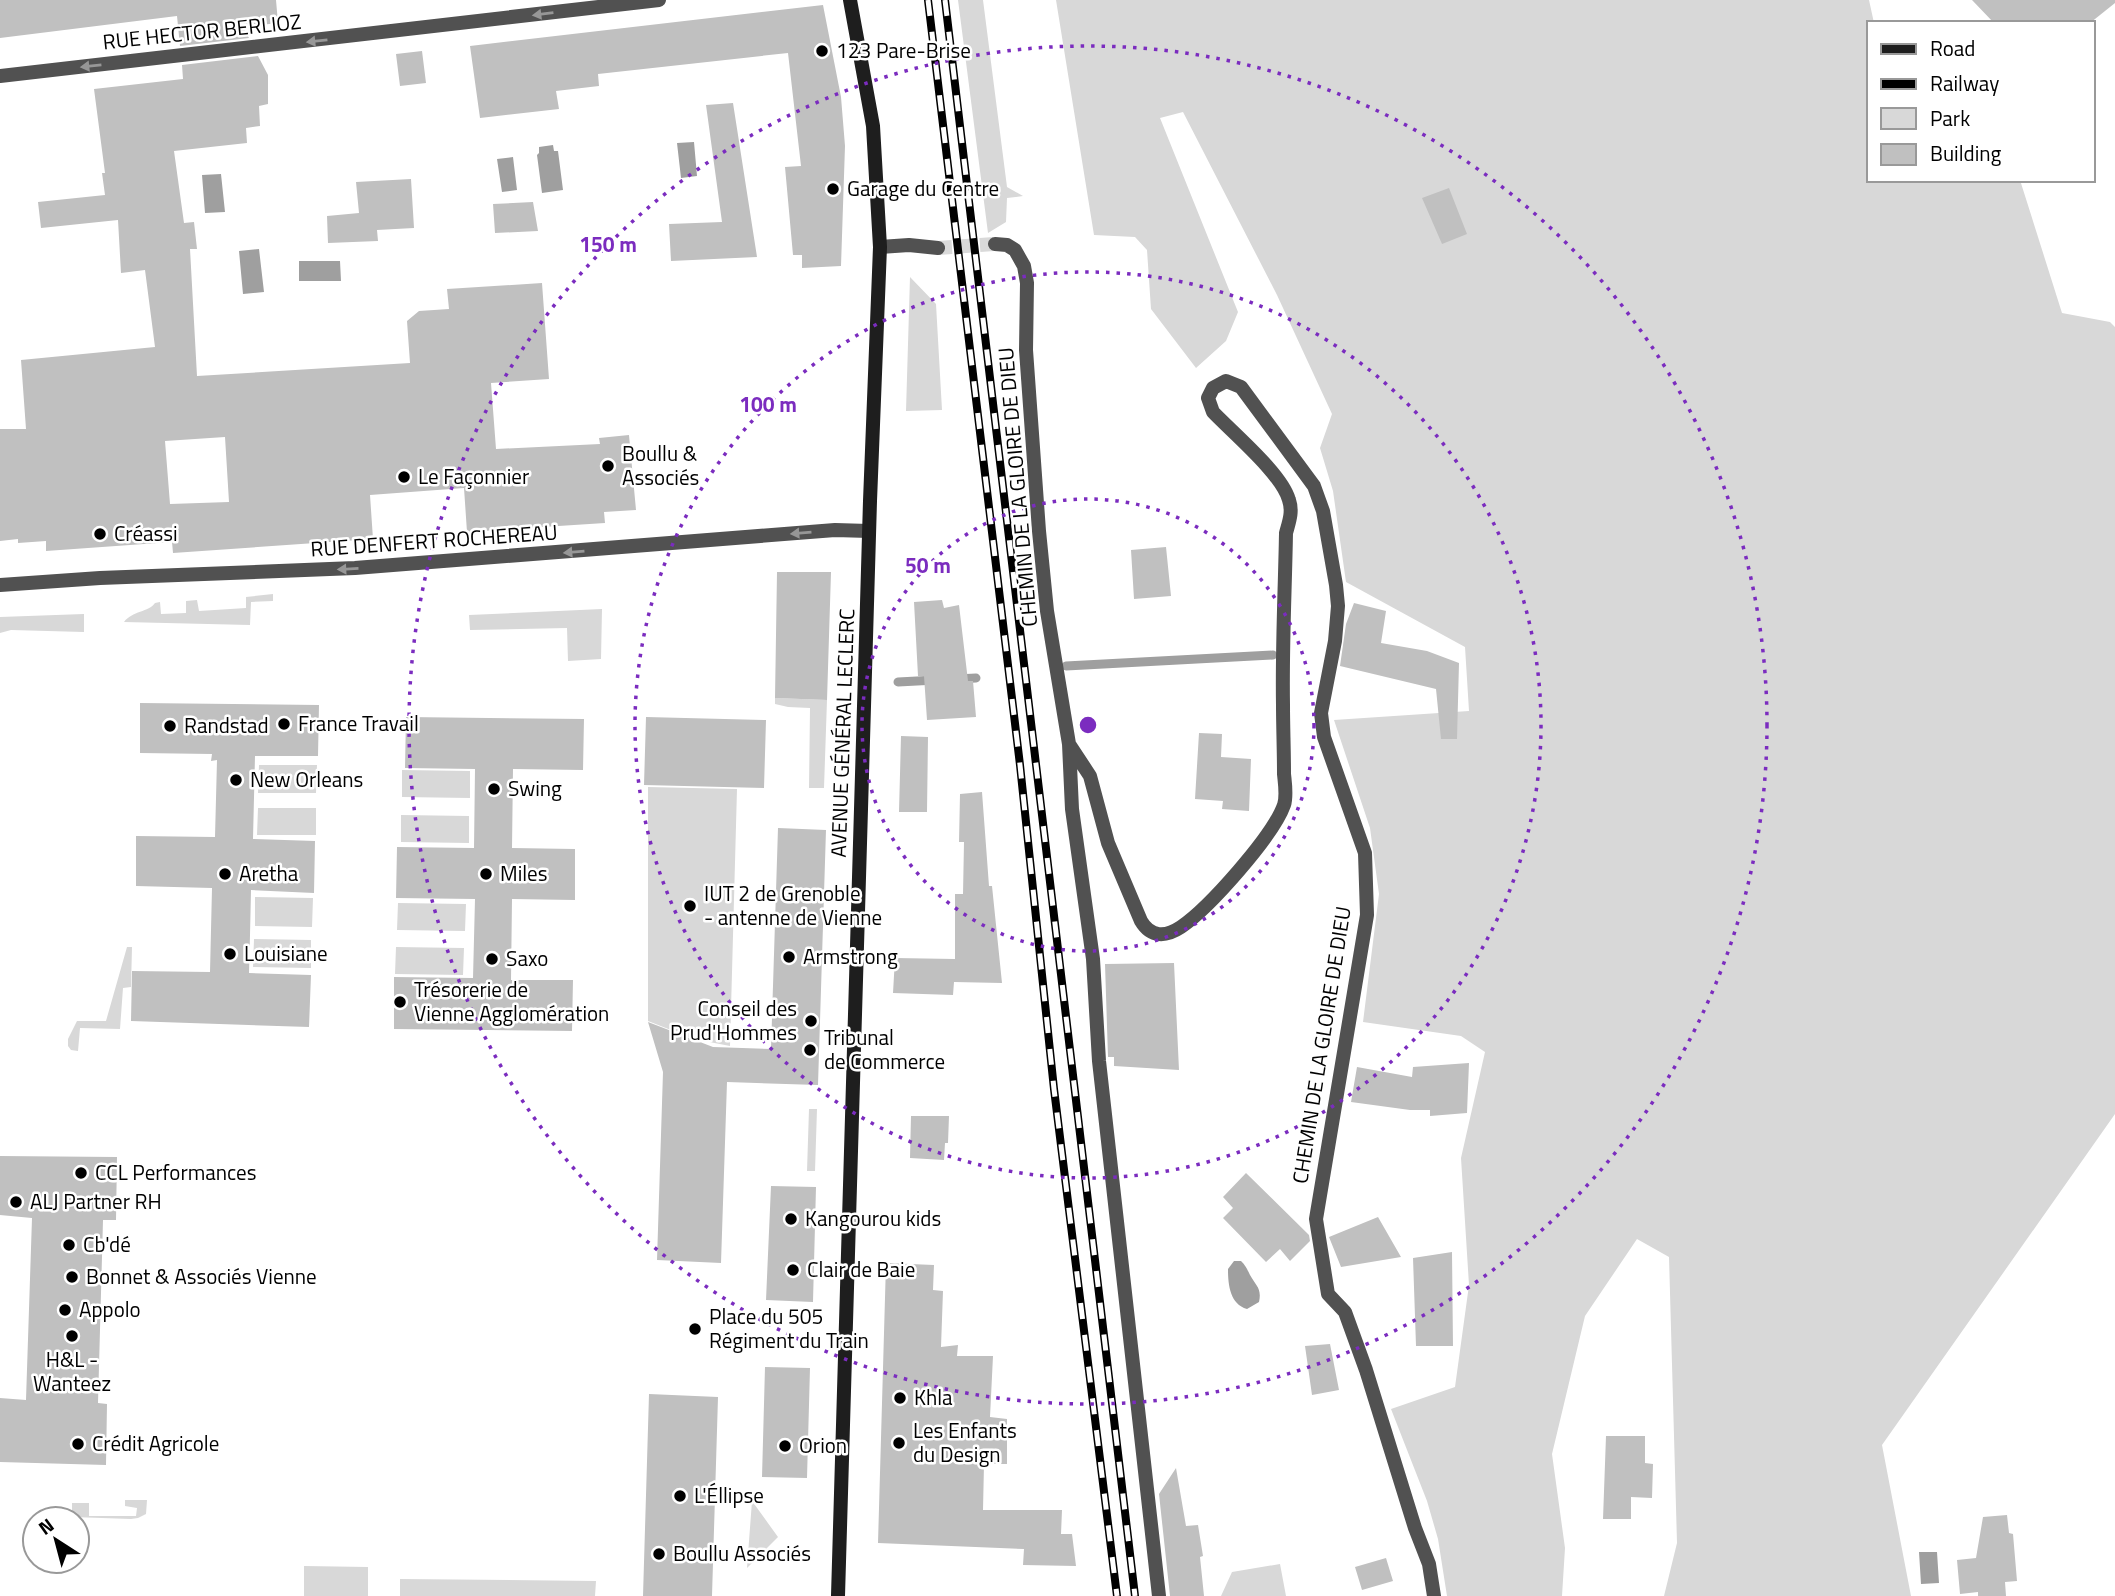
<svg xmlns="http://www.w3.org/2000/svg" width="2115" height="1596" font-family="'Titillium Web',sans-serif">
	<rect width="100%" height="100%" fill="#fff"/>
	<path fill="#d8d8d8" d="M958 0H983L1007 187 1023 196 1007 198 1006 222 988 233Z
		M1056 0H1869L1874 23H1868V180H2020L2062 313 2110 322 2115 327V1114L1882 1445 1911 1596H1664L1677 1543 1669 1257 1637 1239 1585 1316 1552 1454 1565 1548 1562 1596H1447L1438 1539 1427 1501 1391 1409 1455 1387 1469 1285 1461 1158 1485 1052 1461 1036 1363 1022 1379 894 1370 828 1334 720 1469 711 1465 647 1346 582 1333 491 1320 448 1332 414 1277 295 1183 112 1160 118 1238 312 1226 341 1196 368 1151 309 1147 250 1135 237 1094 235Z
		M910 277 936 304 942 410 906 411Z
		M273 594V601L251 602 250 625 124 622C132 611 149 612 155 603L160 602 161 614 186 613V601L197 600 199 611 246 608V597Z
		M602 609 601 659 568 661 567 628 470 630 469 615Z
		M84 614V632L11 630 0 633V617Z
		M775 698 827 700 824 788H809L810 708 788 707 775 704Z
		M259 765H317L316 793H258Z
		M402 770 470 771V798L402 797Z
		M648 787 737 789 730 1046 694 1039 648 1021Z
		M258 808H316V835H257Z
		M401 815 469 816V843L401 842Z
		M255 897 313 898 312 927 255 926Z
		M398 903 466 904 465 931 397 930Z
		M254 939 311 940V968L253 967Z
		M127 947H132L131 987 123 988 120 1029 80 1028 78 1051 71 1050 68 1046V1039L77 1021H106Z
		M396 947 464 948 463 975 395 974Z
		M809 1109H817L815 1171H807Z
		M125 1500H147L146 1514 138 1518 131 1519 72 1517V1503H89V1516H136L137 1508 125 1506Z
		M752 1501 778 1537 747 1568Z
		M1280 1564 1286 1596H1221L1232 1572Z
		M304 1566 368 1567V1596H304Z
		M400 1579 596 1581 595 1596H400Z"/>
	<path fill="#9f9f9f" d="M694 142 697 176 681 178 677 143Z
		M553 145 554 151H558L563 190 542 193 537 155 539 153V147Z
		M513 157 517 190 502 192 497 159Z
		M221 174 225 212 205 213 202 175Z
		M259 249 264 292 243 294 239 251Z
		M299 261H340L341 281H299Z
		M1234 1261H1241C1246 1266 1247 1269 1250 1275 1256 1286 1262 1288 1259 1302L1247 1309C1230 1304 1228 1285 1228 1269Z
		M1919 1552H1937L1939 1583 1921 1584Z"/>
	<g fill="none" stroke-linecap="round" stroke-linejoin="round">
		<path stroke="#9f9f9f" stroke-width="9" d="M1066 666 1273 655
			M957 679 976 678
			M898 682 936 680"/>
	</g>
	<path fill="#c0c0c0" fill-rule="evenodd" d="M0 0H276L278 23 243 27 249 38 180 46 177 16 0 38Z
		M1972 0H2115V3L2090 23H1994Z
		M823 5 841 97 845 146 841 266 802 268V255H793L785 167 801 166 788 53 598 74 599 86 556 91 559 109 480 118 470 46Z
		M422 51 426 83 400 86 396 54Z
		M258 56 268 75V104L259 106 260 126 246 128 247 143 174 151 184 223 194 222 197 249H190L197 376 410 363 407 321 419 311 449 309 447 289 542 283 549 379 491 383 496 449 600 444 599 438 629 435 636 510 604 512 605 523 467 532 464 488 370 495 373 539 173 553 172 542 46 551V541L18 543V539L0 541V429H26L21 360 155 347 145 270 121 273 118 220 41 228 38 202 105 195 102 173H105L94 89 183 79 182 65ZM225 437 229 502 170 504 165 441Z
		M733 103 757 257 671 261 669 224 722 222 706 105Z
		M411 179 414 228 377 230 378 241 328 243 327 216 359 213 356 182Z
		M1449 188 1467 234 1442 244 1422 198Z
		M533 202 538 231 495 233 493 204Z
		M1166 547 1171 596 1134 599 1131 550Z
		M777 572H831L827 700 775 698Z
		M942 600 944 608 959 605 968 681H973L976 717 927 720 924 676H918L914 602Z
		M1354 603 1386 611 1381 643 1427 651 1459 663 1457 739H1441L1436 689 1340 666 1346 624Z
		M140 703 319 705 318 756H255L253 839 315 841 314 893 251 890 250 935 249 973 311 975 309 1027 131 1021 132 971 210 972 212 888 136 886V836L215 837 217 760 211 761 212 754 140 753Z
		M406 717 584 719 583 770 513 769 512 848 575 849V900L512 899 511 980H573L572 1031 394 1029V977L473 978 475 899 396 898 397 847 474 848 475 769 405 768Z
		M646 717 766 720 764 788 644 785Z
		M1199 733 1222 734 1221 757 1251 759 1249 811 1222 809 1223 801 1195 799Z
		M901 736 928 737 927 812H899Z
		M982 792 989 886H992L1002 983 954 982 953 995 893 993 895 958 955 959V894H963L964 842H959L960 794Z
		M778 828 826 830 818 1085 727 1082 721 1263 657 1260 663 1072 648 1022 713 1047 771 1049Z
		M1174 963 1179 1070 1114 1066V1057H1108L1105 964Z
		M1469 1063 1467 1113 1430 1116V1110H1410L1351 1102 1357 1067 1412 1077 1413 1067Z
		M911 1116H949L948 1143H945L944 1160 910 1158Z
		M0 1156 117 1157 116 1220H103L98 1403 107 1404 106 1465 0 1462V1398L26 1400 32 1218 0 1215Z
		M1246 1173 1309 1235 1310 1241 1290 1261 1280 1249 1266 1262 1223 1218 1233 1208 1223 1197Z
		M771 1186 816 1187 813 1302 766 1300Z
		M1378 1217 1401 1257 1341 1267 1329 1237Z
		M1452 1252 1453 1346H1416L1413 1258Z
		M886 1263 934 1265 933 1290 943 1291 941 1347 958 1345 957 1356H993L990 1417 1007 1419V1464H984L983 1510H1062L1061 1534H1072L1076 1566 1023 1565 1024 1549 878 1543Z
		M1330 1344 1339 1390 1312 1395 1305 1346Z
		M765 1367 810 1368 807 1478 762 1477Z
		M649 1394 718 1397 712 1596H643Z
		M1606 1436H1645V1463L1653 1464 1652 1498 1631 1497V1519H1603Z
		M1176 1468 1186 1526 1198 1525 1203 1556 1200 1557 1204 1596H1170L1159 1494Z
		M2007 1515 2009 1533 2013 1534 2017 1581 2005 1582 2006 1596H1978V1592L1960 1594 1957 1560 1976 1558 1983 1517Z
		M1386 1558 1393 1581 1362 1590 1355 1567Z"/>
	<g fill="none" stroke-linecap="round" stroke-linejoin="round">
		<path stroke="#d9d9d9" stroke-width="14" stroke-dasharray="14 7" stroke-linecap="butt" d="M938 248 995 244"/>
		<path stroke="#515151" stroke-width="14" d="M0 76 659 0
			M995 244 1007 245 1015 250 1024 266 1027 283 1026 350 1039 531 1047 611 1069 744 1072 809 1093 959 1099 1061 1159 1596
			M880 247 909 245 938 248
			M0 585 100 578 355 568 835 530 869 531
			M1069 744 1090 776 1108 843 1141 921C1151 938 1166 937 1181 927 1209 908 1273 836 1284 805 1287 796 1285 784 1284 774 1284 750 1283 727 1283 704 1282 647 1285 590 1286 533 1289 522 1293 512 1289 500 1282 474 1233 433 1213 412L1208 398 1213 388 1226 381 1241 387 1314 486 1323 511 1336 585 1338 606 1335 641 1321 713 1324 737 1365 853 1367 915 1316 1219 1328 1294 1345 1312 1366 1370 1415 1528 1429 1564 1434 1596"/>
		<path stroke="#1e1e1e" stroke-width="14" d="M838 1596 870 501 880 247 873 126 850 0"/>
		<defs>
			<path id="rail" d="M928 0 1020 765 1054 1089 1117 1596
				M945 0 1135 1596"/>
		</defs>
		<use href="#rail" stroke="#000" stroke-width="8"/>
		<use href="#rail" stroke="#fff" stroke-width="5" stroke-dasharray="16" stroke-linecap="butt"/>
	</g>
	<defs><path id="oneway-solid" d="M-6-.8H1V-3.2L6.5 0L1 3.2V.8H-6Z" transform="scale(1.75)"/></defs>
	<g fill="#979797">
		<use href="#oneway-solid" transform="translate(543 14) rotate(173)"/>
		<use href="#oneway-solid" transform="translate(317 41) rotate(174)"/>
		<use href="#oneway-solid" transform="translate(91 66) rotate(174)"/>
		<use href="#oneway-solid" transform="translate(801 533) rotate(175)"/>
		<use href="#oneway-solid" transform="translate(574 552) rotate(175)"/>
		<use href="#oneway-solid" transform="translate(348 569) rotate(177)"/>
	</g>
	<g fill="none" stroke="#7b2cbf" stroke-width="3.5" stroke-dasharray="3.5 7">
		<circle cx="1088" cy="725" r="226"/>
		<circle cx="1088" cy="725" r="453"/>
		<circle cx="1088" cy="725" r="679"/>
	</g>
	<g fill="#000" stroke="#fff" stroke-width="2.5">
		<circle cx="822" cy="51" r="7"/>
		<circle cx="833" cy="189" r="7"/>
		<circle cx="608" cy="466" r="7"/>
		<circle cx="404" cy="477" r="7"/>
		<circle cx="100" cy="534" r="7"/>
		<circle cx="284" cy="724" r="7"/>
		<circle cx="170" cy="726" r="7"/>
		<circle cx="236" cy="780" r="7"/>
		<circle cx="494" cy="789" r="7"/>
		<circle cx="225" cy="874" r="7"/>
		<circle cx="486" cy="874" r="7"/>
		<circle cx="690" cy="906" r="7"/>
		<circle cx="230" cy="954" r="7"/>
		<circle cx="789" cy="957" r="7"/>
		<circle cx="492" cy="959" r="7"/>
		<circle cx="400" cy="1002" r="7"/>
		<circle cx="811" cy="1021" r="7"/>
		<circle cx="810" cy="1050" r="7"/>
		<circle cx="81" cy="1173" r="7"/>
		<circle cx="16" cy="1202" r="7"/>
		<circle cx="791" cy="1219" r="7"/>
		<circle cx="69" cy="1245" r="7"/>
		<circle cx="793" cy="1270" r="7"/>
		<circle cx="72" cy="1277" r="7"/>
		<circle cx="65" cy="1310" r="7"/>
		<circle cx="695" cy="1329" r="7"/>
		<circle cx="72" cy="1336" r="7"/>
		<circle cx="900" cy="1398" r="7"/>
		<circle cx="899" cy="1443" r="7"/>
		<circle cx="78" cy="1444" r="7"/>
		<circle cx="785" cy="1446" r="7"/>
		<circle cx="680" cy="1496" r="7"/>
		<circle cx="659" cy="1554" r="7"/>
	</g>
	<g text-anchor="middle" stroke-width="5" stroke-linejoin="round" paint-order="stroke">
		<g font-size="21" fill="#000" stroke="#fff">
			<text transform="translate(202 32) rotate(-6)" y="7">RUE HECTOR BERLIOZ</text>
			<text transform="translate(1018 487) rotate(-95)" y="7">CHEMIN DE LA GLOIRE DE DIEU</text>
			<text transform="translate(434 541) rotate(-4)" y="7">RUE DENFERT ROCHEREAU</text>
			<text transform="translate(843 733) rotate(-88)" y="7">AVENUE GÉNÉRAL LECLERC</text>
			<text transform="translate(1322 1045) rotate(-81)" y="7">CHEMIN DE LA GLOIRE DE DIEU</text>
		</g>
		<g font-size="21" fill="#000" stroke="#fff" text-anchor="start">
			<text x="836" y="58">123 Pare-Brise</text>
			<text x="847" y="196">Garage du Centre</text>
			<text x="622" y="461">Boullu &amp;<tspan x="622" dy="24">Associés</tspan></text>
			<text x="418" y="484">Le Façonnier</text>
			<text x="114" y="541">Créassi</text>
			<text x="298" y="731">France Travail</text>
			<text x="184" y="733">Randstad</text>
			<text x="250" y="787">New Orleans</text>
			<text x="508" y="796">Swing</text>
			<text x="239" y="881">Aretha</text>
			<text x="500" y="881">Miles</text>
			<text x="704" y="901">IUT 2 de Grenoble<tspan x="704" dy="24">- antenne de Vienne</tspan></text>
			<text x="244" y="961">Louisiane</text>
			<text x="803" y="964">Armstrong</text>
			<text x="506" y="966">Saxo</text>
			<text x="414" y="997">Trésorerie de<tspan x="414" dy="24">Vienne Agglomération</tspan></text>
			<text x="797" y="1016" text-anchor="end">Conseil des<tspan x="797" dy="24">Prud'Hommes</tspan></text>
			<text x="824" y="1045">Tribunal<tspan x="824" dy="24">de Commerce</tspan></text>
			<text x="95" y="1180">CCL Performances</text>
			<text x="30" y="1209">ALJ Partner RH</text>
			<text x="805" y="1226">Kangourou kids</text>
			<text x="83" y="1252">Cb'dé</text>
			<text x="807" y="1277">Clair de Baie</text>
			<text x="86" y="1284">Bonnet &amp; Associés Vienne</text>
			<text x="79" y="1317">Appolo</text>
			<text x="709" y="1324">Place du 505<tspan x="709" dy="24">Régiment du Train</tspan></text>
			<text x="72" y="1367" text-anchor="middle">H&amp;L -<tspan x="72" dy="24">Wanteez</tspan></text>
			<text x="914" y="1405">Khla</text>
			<text x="913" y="1438">Les Enfants<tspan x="913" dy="24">du Design</tspan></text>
			<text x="92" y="1451">Crédit Agricole</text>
			<text x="799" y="1453">Orion</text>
			<text x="694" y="1503">L'Éllipse</text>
			<text x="673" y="1561">Boullu Associés</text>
		</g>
	</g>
	<circle cx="1088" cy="725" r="10" fill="#7b2cbf" stroke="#fff" stroke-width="3.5"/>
	<g font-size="21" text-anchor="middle" font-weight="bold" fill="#7b2cbf" stroke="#fff" stroke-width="5" stroke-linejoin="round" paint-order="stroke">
		<text x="608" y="252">150 m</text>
		<text x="768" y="412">100 m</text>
		<text x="928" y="573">50 m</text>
	</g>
	<rect x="1867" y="21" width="228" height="161" fill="#ffffff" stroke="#999999" stroke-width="2"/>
	<rect x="1881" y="44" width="35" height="10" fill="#1e1e1e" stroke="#999999" stroke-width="2"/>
	<text x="1930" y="56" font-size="21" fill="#000000">Road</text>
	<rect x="1881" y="79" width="35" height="10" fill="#000000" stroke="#999999" stroke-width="2"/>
	<text x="1930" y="91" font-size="21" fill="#000000">Railway</text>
	<rect x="1881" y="108" width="35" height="21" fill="#d8d8d8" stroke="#999999" stroke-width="2"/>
	<text x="1930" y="126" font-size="21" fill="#000000">Park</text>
	<rect x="1881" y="144" width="35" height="21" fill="#c0c0c0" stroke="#999999" stroke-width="2"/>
	<text x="1930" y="161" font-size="21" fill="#000000">Building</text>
	<g transform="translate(56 1540) rotate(324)"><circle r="33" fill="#ffffff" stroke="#999999" stroke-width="2"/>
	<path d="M0-5L12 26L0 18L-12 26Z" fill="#000000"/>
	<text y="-10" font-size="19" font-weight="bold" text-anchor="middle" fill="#000000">N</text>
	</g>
</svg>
